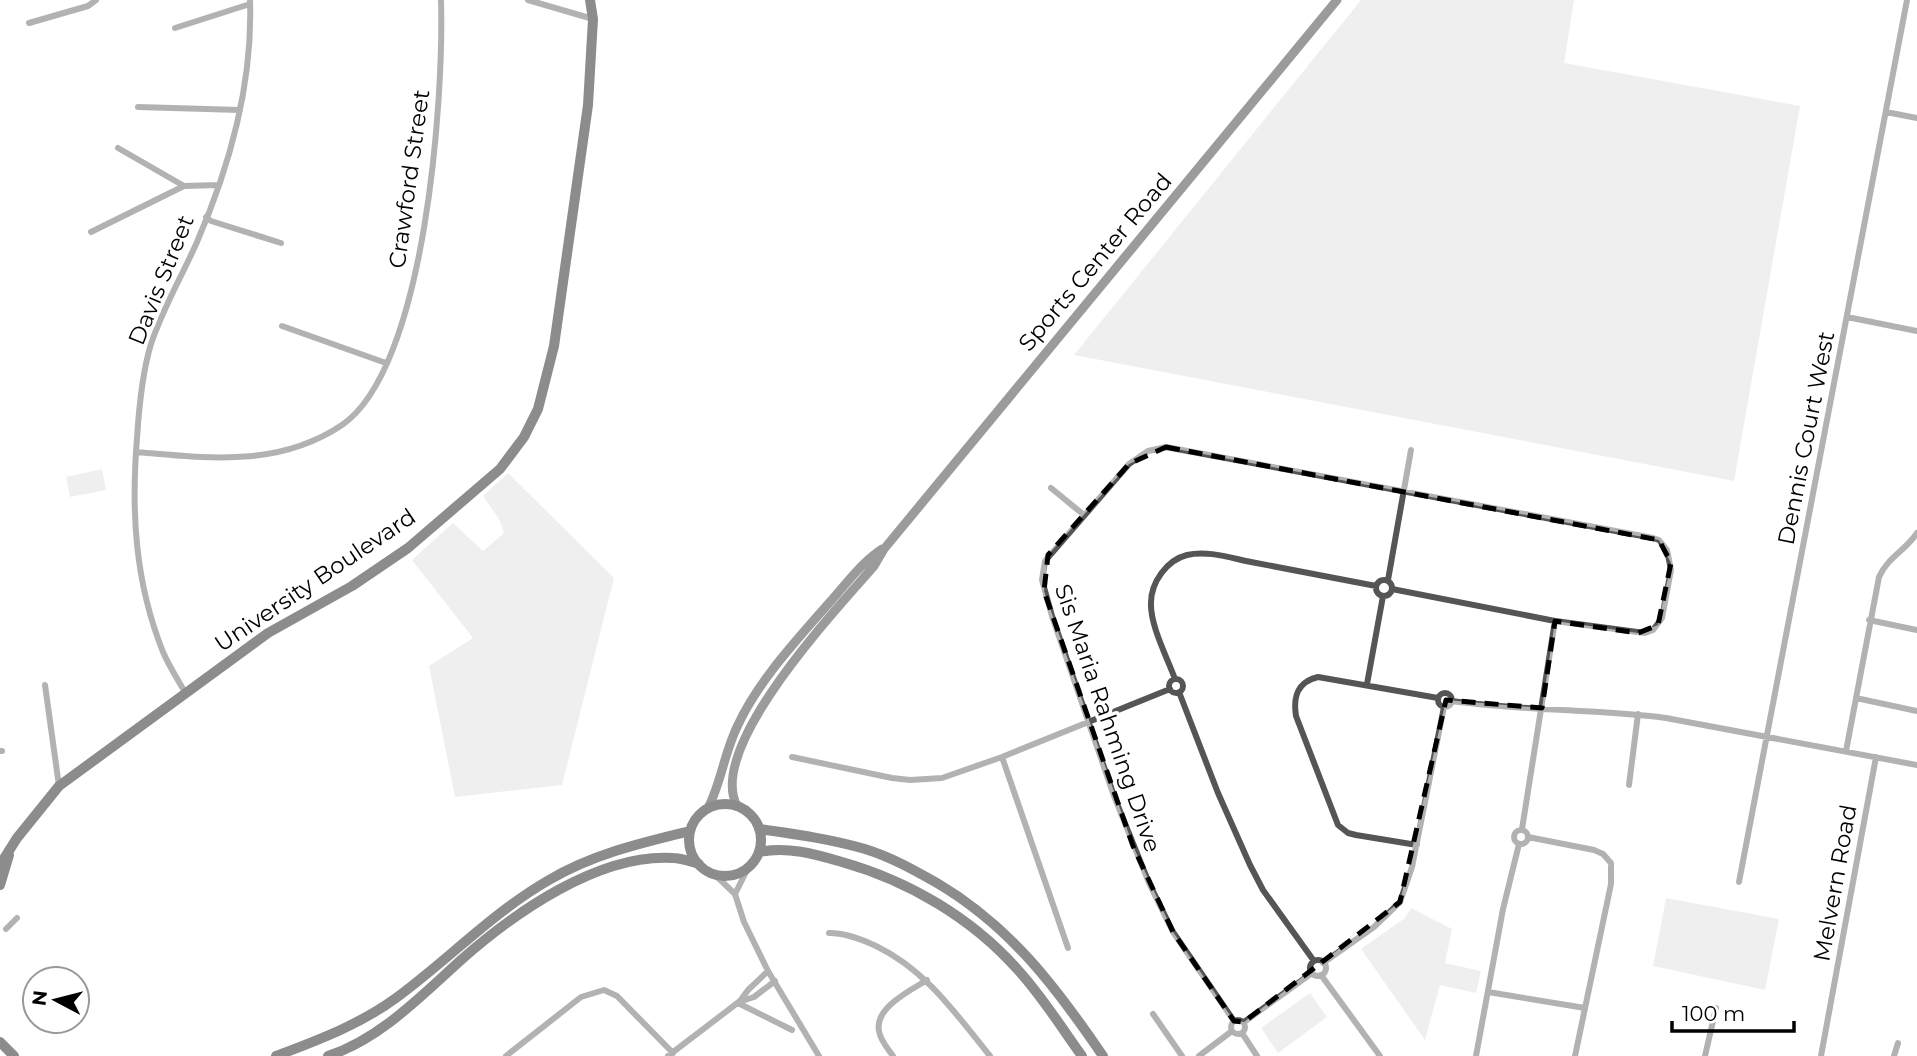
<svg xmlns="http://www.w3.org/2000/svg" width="1917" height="1056" font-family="Montserrat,sans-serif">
	<rect width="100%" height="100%" fill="#fff"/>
	<path fill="#dcdcdc" d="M1361 0H1574L1564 63 1800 106 1734 481 1074 355Z
		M102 469 106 490 70 497 66 477Z
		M508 473 614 578 562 785 455 797 429 666 473 638 412 560 453 523 483 551 504 533 499 519 483 496Z
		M1666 898 1779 919 1765 990 1653 966Z
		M1411 908 1452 929 1445 963 1481 971 1476 993 1440 985 1425 1040 1361 949 1405 918Z
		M1310 993 1327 1017 1278 1053 1261 1028Z"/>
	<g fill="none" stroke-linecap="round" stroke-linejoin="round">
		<path stroke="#555" stroke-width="6" d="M528 0 593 19
			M29 23 88 6 96 0
			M175 28 250 4
			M138 107 240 110
			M1886 112 1917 118
			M118 148 184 186
			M206 217 211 221 281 243
			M91 232 184 186 218 185
			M1847 317 1917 331
			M282 326 386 363
			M136 452C207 458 278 468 342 425 426 368 444 96 441 0
			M1051 488 1084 515
			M1388 580 1411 450
			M1376 588a8 8 0 1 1 16 0a8 8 0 1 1-16 0Z
			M1869 620 1917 630
			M1169 686a7 7 0 1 1 14 0a7 7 0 1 1-14 0Z
			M1175 679C1167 657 1150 625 1151 603 1151 582 1167 560 1187 555 1207 550 1231 558 1251 562 1293 570 1334 578 1376 586
			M1367 684 1383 596
			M45 685 59 786
			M1179 692 1218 793 1250 865 1263 890 1314 961
			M1438 700a7 7 0 1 1 14 0a7 7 0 1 1-14 0Z
			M186 694C178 680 169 666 163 652 135 582 131 512 137 438 139 407 142 373 151 344 163 308 182 276 197 242 230 166 253 83 250 0
			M1856 698 1917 711
			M1452 701C1523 711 1595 709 1666 718L1917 765
			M0 751H2
			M1846 751 1879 577C1887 558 1906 550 1917 533
			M792 757 892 778 910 780 942 778 1002 757 1170 689
			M1002 757 1068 948
			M1629 785 1638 714
			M1522 829 1555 621
			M1514 837a7 7 0 1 1 14 0a7 7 0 1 1-14 0Z
			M1528 837 1594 850 1603 854 1611 863V884L1575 1056
			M1417 845 1356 835 1348 833 1338 825 1296 716C1293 697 1297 682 1318 677L1438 698
			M714 874 735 894 744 922 768 971 819 1056
			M1739 882 1907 0
			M735 894 749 866
			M6 929 17 918
			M829 933C846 933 861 939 876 946 926 970 956 1014 990 1056
			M1310 968a8 8 0 1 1 16 0a8 8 0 1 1-16 0Z
			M1323 963 1374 927 1400 902 1412 867 1444 707
			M1321 975 1380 1056
			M1488 992 1585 1008
			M742 1001 754 997 775 981
			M738 1003 792 1030
			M1153 1014 1182 1056
			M1231 1027a7 7 0 1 1 14 0a7 7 0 1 1-14 0Z
			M1234 1021 1173 932 1149 883 1114 796 1052 616 1042 580 1045 561 1129 464 1148 451 1166 447 1653 538 1659 540 1667 550 1671 570 1662 618 1653 630 1645 633 1555 621 1392 589
			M1244 1022 1312 973
			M1242 1033 1257 1056
			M506 1056 581 997 604 990 617 996 673 1053
			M668 1056 740 1001 748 990 768 971
			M893 1056C888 1049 880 1040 879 1031 874 1008 911 990 927 980
			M1199 1056 1232 1031
			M1476 1056 1503 909 1519 844
			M1705 1056 1716 1008
			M1821 1056 1876 757
			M1894 1056 1898 1043"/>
		<path stroke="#222" stroke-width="9" d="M737 806C706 747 836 610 874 566L884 549 1337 0
			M708 808C721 783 724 754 737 727 758 681 796 641 829 603 846 584 861 563 882 549"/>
		<path stroke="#000" stroke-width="10" d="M0 865 17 838 59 786 268 633 352 586 408 548 500 469 524 437 538 409 554 346 588 105 593 19 590 0
			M0 885 9 855"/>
		<path stroke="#000" stroke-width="10" d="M689 840a36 36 0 1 1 72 0a36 36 0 1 1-72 0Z
			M759 829C795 834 830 839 865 849 891 857 914 870 937 883 1010 926 1056 987 1103 1056
			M759 852C787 846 815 854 842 862 909 881 972 918 1018 970 1042 996 1061 1027 1082 1056
			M0 1042 14 1056
			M276 1056C318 1040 359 1025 396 998 448 960 493 912 549 880 593 854 641 843 690 831
			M328 1056C380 1039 421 996 461 960 514 913 599 853 673 858 682 858 691 862 699 864"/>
	</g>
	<path d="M0 0H1917V1056H0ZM1166 447 1659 540 1671 563 1658 625 1638 633 1555 621 1542 708 1446 700 1400 902 1244 1022 1234 1021 1173 932 1133 846 1044 591 1048 555 1129 464Z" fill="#fff" fill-opacity=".55" fill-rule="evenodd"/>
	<path fill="none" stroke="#000" stroke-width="5" stroke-dasharray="14 9" stroke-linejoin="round" d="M1166 447 1659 540 1671 563 1658 625 1638 633 1555 621 1542 708 1446 700 1400 902 1244 1022 1234 1021 1173 932 1133 846 1044 591 1048 555 1129 464Z"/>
	<g text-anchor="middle" stroke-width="7" stroke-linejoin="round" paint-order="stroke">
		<g font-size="23" fill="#000" stroke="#fff">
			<text transform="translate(409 179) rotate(-82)" y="8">Crawford Street</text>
			<text transform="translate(1095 262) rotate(-50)" y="8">Sports Center Road</text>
			<text transform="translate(161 280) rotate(-68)" y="8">Davis Street</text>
			<text transform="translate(1806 438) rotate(-79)" y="8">Dennis Court West</text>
			<text transform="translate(315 580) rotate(-34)" y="8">University Boulevard</text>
			<text transform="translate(1108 718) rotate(71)" y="8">Sis Maria Rahming Drive</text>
			<text transform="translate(1835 883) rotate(-80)" y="8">Melvern Road</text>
		</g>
	</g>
	<g transform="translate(56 1000) rotate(277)"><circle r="33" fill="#ffffff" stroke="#999999" stroke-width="2"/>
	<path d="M0-5L12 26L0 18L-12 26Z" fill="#000000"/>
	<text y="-10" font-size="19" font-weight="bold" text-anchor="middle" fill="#000000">N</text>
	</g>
	<path d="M1672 1021v10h122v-10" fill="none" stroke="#000000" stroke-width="3.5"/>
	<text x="1682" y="1021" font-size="21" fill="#000000" stroke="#ffffff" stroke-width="5" paint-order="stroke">100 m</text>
</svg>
